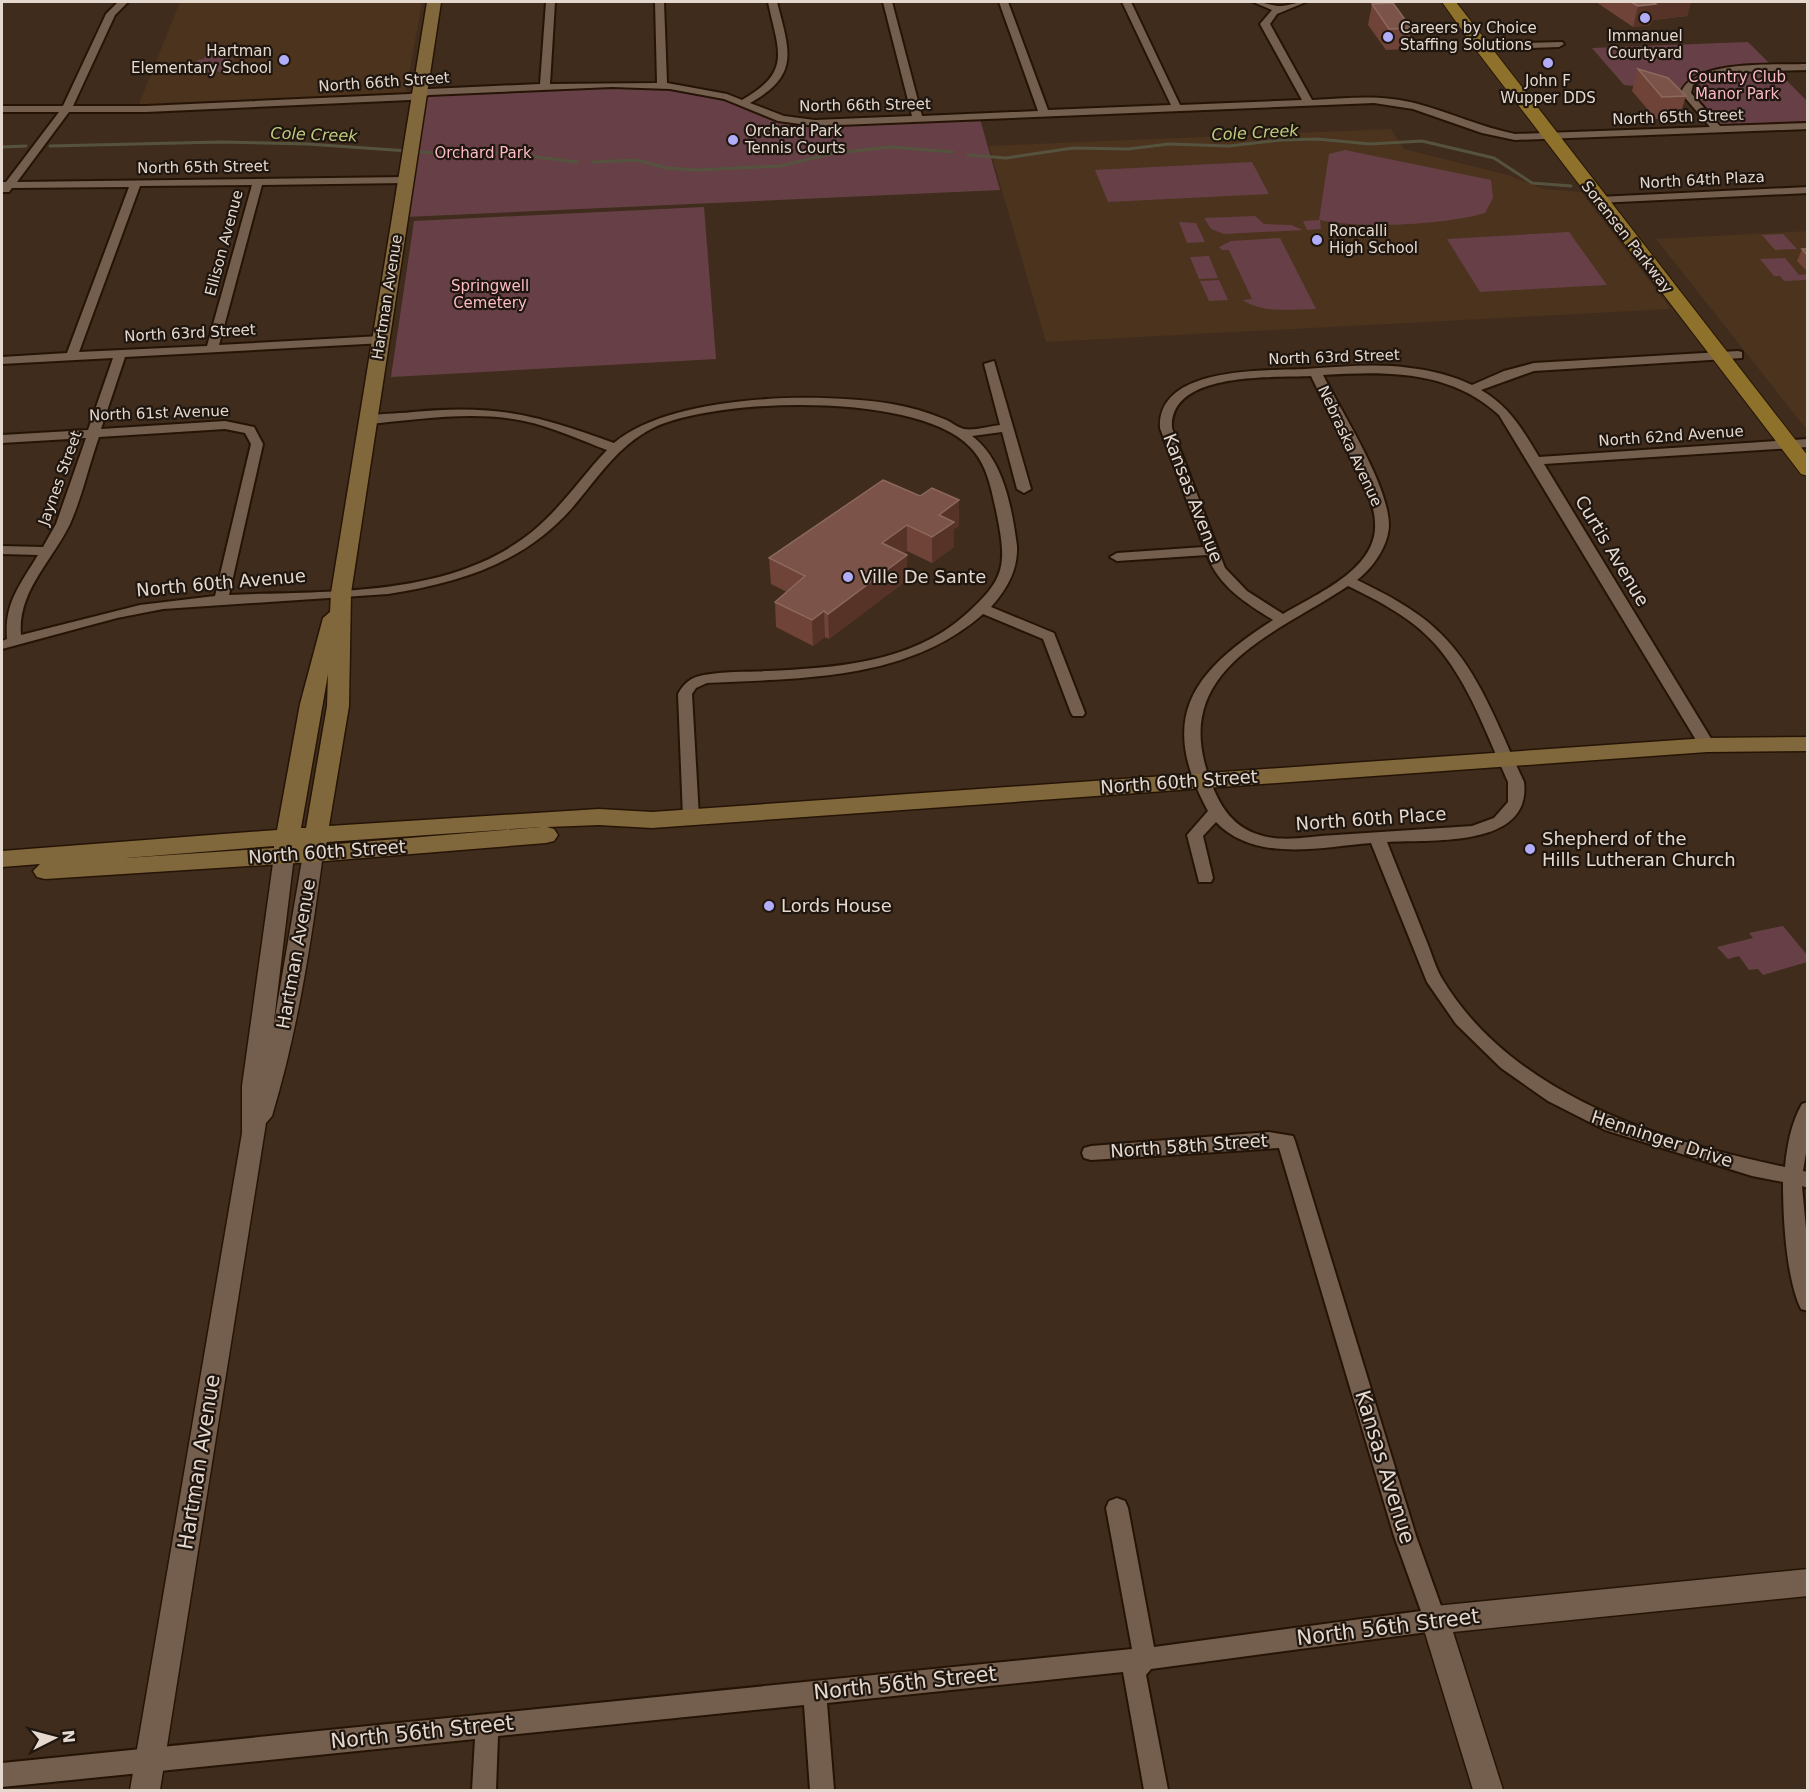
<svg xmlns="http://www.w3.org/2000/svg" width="1809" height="1792" font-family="'DejaVu Sans',sans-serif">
	<rect width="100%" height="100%" fill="#3f2c1c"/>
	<path fill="#4b331e" d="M180 2H422L406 93 138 106Z
		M1391 129 1404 149 1508 175 1544 189 1581 192 1671 309 1046 342 989 146Z
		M1807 231V430L1656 239Z"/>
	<path fill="#674047" d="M1748 42 1807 101V121L1721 125 1693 91 1624 85 1592 48Z
		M228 50 226 58 233 59 229 71 193 73 197 60 204 59 207 51Z
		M616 86C650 87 683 89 717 97 747 104 774 120 805 125L980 119 1000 190 405 217 426 96Z
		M1345 150 1491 180 1493 198 1485 213C1444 225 1361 229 1320 220L1321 229 1307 230 1303 221 1319 220 1329 154Z
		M1252 162 1269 194 1108 202 1095 170Z
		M704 207 716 359 391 377 414 221Z
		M1255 216 1264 224 1291 225 1303 230 1224 234 1211 229 1204 218Z
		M1179 222 1196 223 1205 242 1187 243Z
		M1569 232 1607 285 1480 292 1447 239Z
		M1783 234 1797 249 1775 250 1762 235Z
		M1280 238 1314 305 1316 309C1294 309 1262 314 1243 300L1252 299 1229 250H1222L1219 247 1231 241Z
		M1209 256 1218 278 1199 279 1190 257Z
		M1785 258 1799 275 1807 274V280L1784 281 1780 276H1774L1760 259Z
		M1219 280 1228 300 1209 301 1200 281Z
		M1783 926 1807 955V962L1763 975 1758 969 1749 970 1739 956 1728 959 1717 947 1753 938 1749 933Z"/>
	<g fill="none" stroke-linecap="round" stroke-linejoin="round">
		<path stroke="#55533e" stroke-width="3" d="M50 146 221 142 308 144 451 154 504 153 577 162
			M2 147 26 146
			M968 155 1006 158 1073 148 1128 149 1169 144 1229 146 1281 140 1317 139 1370 144 1422 141 1494 158 1532 183 1571 186
			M592 162 637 160 666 168 697 170 780 166 834 153 891 147 953 152"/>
		<defs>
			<path id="minor" d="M118 2H128L115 15 73 106H146L410 94 429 89 540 84 546 2H555L550 84 657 83 655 2H664L667 83 727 94 742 100C793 71 778 51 768 2H777C789 50 801 75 750 103L784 116 815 120 912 116 883 2H892L922 116 1038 111 999 2H1008L1048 110 1171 105 1122 2H1131L1180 105 1302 100 1260 24 1272 10 1253 2C1263 1 1273 7 1282 6 1291 5 1297 2 1306 2L1277 14 1270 24 1312 100C1347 98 1383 94 1418 104 1451 113 1481 127 1515 134L1710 127 1681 93C1692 59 1777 65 1808 64V70L1737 72 1703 79 1693 85 1691 93 1720 126 1808 123V129L1515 140 1482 133 1413 109 1374 103 815 126 778 121 724 99 670 89 612 87 429 95 410 100 146 112H69L17 182 405 177 410 180 405 183 262 185 219 345 380 336 386 340 384 343 125 357 101 429 225 421 254 427 263 444 229 595C330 590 450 599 533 531 562 507 582 476 607 450 580 440 553 427 524 421 472 410 419 420 367 424L361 420 363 417C378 413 396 414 413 412 497 404 536 415 614 443 672 394 818 392 892 404 910 407 927 412 944 419 950 421 958 428 964 429 974 431 990 426 1000 425L984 364 994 361 1031 489 1024 493 1017 489 1002 432 972 436C1004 460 1012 509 1017 546 1018 571 1006 590 991 607L1054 633 1085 713 1083 716H1073L1071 713 1043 639 983 614C907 681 802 678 707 683L696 688 692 694 699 817 691 822 683 817 678 694C684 683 691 677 704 675 724 671 747 672 767 671 834 668 911 663 964 616 1007 578 1007 565 996 510 991 488 987 464 970 447 918 392 717 397 653 428 617 446 597 479 572 508 523 564 458 583 388 594L163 609 117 618 2 649V641L7 639C4 603 20 585 38 555L2 554V546L43 547 56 524 86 438 2 443V435L88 430 113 358 2 364V357L67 353 129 187 12 188 9 192H2V182H6L59 112H2V106H63L106 14ZM252 185 207 346 79 352 140 186ZM225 429 245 433 251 444 215 596 140 605 21 635C17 592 52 561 70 524 82 497 89 465 99 437Z
				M1562 42 1564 44 1559 47 1481 50 1476 47 1481 44Z
				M1808 187V193L1598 203 1593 200 1598 197Z
				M1738 351 1742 352V358L1534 371 1481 390C1509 406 1523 430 1539 457L1808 439V447L1544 464 1715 745 1707 750 1699 745 1499 415C1450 370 1386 371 1323 375 1342 413 1389 485 1389 526 1388 546 1373 568 1357 580 1388 595 1421 612 1445 638 1482 677 1501 734 1524 782 1532 849 1430 839 1387 842 1399 873 1412 904 1424 935 1430 948 1434 964 1441 977 1511 1095 1659 1141 1785 1167 1787 1146 1791 1123 1802 1104L1808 1102V1141L1803 1171 1808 1172V1188L1802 1186 1808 1250V1311L1801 1309C1786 1278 1783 1217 1783 1182L1752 1176 1605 1130 1548 1101 1501 1068 1456 1024 1427 982 1371 843C1321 847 1255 863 1216 822L1203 836 1213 878 1211 882H1199L1187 835 1208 811C1157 717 1192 672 1273 620 1246 603 1219 587 1207 555L1117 561 1110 557 1117 553 1204 547 1160 428C1157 366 1264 371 1305 369 1340 367 1376 363 1410 368 1431 370 1453 376 1472 385L1504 371 1534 363ZM1311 376 1367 491C1371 502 1375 512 1375 523 1378 569 1316 594 1283 614L1247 591 1225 568 1172 428C1169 371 1273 378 1311 376ZM1348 586C1379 601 1412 618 1435 644 1469 682 1487 736 1508 782V802L1494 818 1472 826C1427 829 1381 832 1336 835 1312 836 1286 842 1263 836 1233 828 1220 807 1210 780 1168 669 1275 635 1348 586Z
				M1269 1132 1293 1136 1295 1141 1416 1536 1446 1620 1443 1628 1435 1631 1151 1669 1146 1675 1168 1790H1144L1123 1672 827 1703 834 1790H810L804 1705 498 1736 496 1790H472L475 1739 2 1787V1763L1132 1649 1106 1508 1109 1501 1117 1498 1125 1501 1128 1508 1154 1647 1421 1611 1394 1536 1279 1148 1091 1160 1084 1158 1082 1153 1084 1148 1091 1146Z"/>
			<path id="tertiary" d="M313 847 320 849 323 854C311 943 298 1030 272 1116L266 1123 160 1790H130L242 1133V1086L274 856 277 851H291L294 856 273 1029 303 854 306 849Z
				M1808 1569V1596L1453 1632 1503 1790H1473L1421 1620 1425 1610 1435 1606Z"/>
			<path id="secondary" d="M427 2H441L351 593 349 706 329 826 599 809 652 812 1707 738 1808 737V751L1707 752 652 828 599 825 547 827 554 829 558 835 554 841 546 843 313 862 45 879 37 877 33 871 40 864 2 867V851L277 830 300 704 323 618 330 612 331 593ZM328 674 327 706 306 828H301ZM541 827 326 845 327 842ZM274 846V848L126 858Z"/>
			<path id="primary" d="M1442 2H1456L1808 456V476L1801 474 1476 50Z"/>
		</defs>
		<use href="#minor" stroke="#251405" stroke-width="4"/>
		<use href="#tertiary" stroke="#251405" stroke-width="3"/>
		<use href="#secondary" stroke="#251405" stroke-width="3"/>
		<use href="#primary" stroke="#251405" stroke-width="2"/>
		<use href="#minor" fill="#745e4d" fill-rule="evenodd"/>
		<use href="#tertiary" fill="#745e4d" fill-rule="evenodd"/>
		<use href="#secondary" fill="#81673c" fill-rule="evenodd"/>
		<use href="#primary" fill="#8e712b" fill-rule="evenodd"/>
	</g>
	<path fill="#6f4338" d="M1596 2H1691L1687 16 1653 20 1650 25 1633 27Z
		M1372 4 1411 28 1407 49 1386 50 1368 25Z
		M1638 69 1686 96 1679 118 1656 119 1632 91Z
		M1802 249H1808V272L1797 261Z
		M920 496 959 526 954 529V547L932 563 907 551 904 553 907 555V580L829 639 825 637 813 646 776 627 775 602 787 592 771 584 769 558Z"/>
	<path fill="#563326" d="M1655 2H1691L1687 16 1653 20 1650 25 1633 27 1638 6Z
		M959 500V526L954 529V547L932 563V537L939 515Z
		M907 525V551L883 568 882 543Z
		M907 555V580L829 639 828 614Z
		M824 611 825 637 813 646 812 620Z"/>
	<path fill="#7c5348" stroke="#8c685d" stroke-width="1.5" d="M1631 2H1655H1653L1656 4 1638 6Z
		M1393 3 1411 28 1389 29 1372 4Z
		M1638 69 1668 78 1686 96 1662 97Z
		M1802 249H1808V256Z
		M883 480 920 496 932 488 959 500 939 515 954 522 932 537 907 525 882 543 907 555 828 614 824 611 812 620 775 602 805 576 769 558Z"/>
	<g fill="#b2adf9" stroke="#1f160f" stroke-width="2">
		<circle cx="1645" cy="18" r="6"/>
		<circle cx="1388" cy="37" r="6"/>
		<circle cx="284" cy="60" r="6"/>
		<circle cx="1548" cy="63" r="6"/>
		<circle cx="733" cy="140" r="6"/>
		<circle cx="1317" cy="240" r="6"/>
		<circle cx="848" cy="577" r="6"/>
		<circle cx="1530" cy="849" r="6"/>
		<circle cx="769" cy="906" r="6"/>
	</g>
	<g text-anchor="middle" stroke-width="4.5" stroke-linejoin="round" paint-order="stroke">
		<g font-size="15" fill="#e5d8ce" stroke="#1f160f" text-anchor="start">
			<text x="1400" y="33">Careers by Choice<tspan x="1400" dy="17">Staffing Solutions</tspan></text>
			<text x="1645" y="41" text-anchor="middle">Immanuel<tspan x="1645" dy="17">Courtyard</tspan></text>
			<text x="272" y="56" text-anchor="end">Hartman<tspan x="272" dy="17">Elementary School</tspan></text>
			<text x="1548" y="86" text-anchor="middle">John F<tspan x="1548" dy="17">Wupper DDS</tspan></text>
			<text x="745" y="136">Orchard Park<tspan x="745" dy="17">Tennis Courts</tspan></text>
			<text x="1329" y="236">Roncalli<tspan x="1329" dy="17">High School</tspan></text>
		</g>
		<g font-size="15" fill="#fdbbc6" stroke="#1f160f">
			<text x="1737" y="82">Country Club<tspan x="1737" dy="17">Manor Park</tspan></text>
			<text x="483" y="158">Orchard Park</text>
			<text x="490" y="291">Springwell<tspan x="490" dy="17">Cemetery</tspan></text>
		</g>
		<g font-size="15" fill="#e5d8ce" stroke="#1f160f">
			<text transform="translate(384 82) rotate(-4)" y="5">North 66th Street</text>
			<text transform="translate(865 105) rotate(-1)" y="5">North 66th Street</text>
			<text transform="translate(1678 117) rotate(-2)" y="5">North 65th Street</text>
			<text transform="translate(203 167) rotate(-1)" y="5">North 65th Street</text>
			<text transform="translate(1702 180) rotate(-3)" y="5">North 64th Plaza</text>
			<text transform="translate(1627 237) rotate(52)" y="5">Sorensen Parkway</text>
			<text transform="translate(224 243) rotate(-75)" y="5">Ellison Avenue</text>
			<text transform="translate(387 297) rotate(-81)" y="5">Hartman Avenue</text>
			<text transform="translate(190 333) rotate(-3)" y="5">North 63rd Street</text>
			<text transform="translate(1334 357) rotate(-2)" y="5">North 63rd Street</text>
			<text transform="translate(159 413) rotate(-2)" y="5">North 61st Avenue</text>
			<text transform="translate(1671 436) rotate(-4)" y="5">North 62nd Avenue</text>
			<text transform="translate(1350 446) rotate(65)" y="5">Nebraska Avenue</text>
			<text transform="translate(60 478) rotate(-70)" y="5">Jaynes Street</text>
		</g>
		<g font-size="16" font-style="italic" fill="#c1cb80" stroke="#1f160f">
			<text transform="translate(1255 132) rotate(-3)" y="6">Cole Creek</text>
			<text transform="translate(314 134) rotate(2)" y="6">Cole Creek</text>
		</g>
		<g font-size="18" fill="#e5d8ce" stroke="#1f160f">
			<text transform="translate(1193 498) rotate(69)" y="6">Kansas Avenue</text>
			<text transform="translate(1612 551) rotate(59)" y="6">Curtis Avenue</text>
			<text transform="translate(221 583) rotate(-5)" y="6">North 60th Avenue</text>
			<text transform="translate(1179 782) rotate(-4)" y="6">North 60th Street</text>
			<text transform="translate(1371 819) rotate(-4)" y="6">North 60th Place</text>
			<text transform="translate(327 852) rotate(-4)" y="6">North 60th Street</text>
			<text transform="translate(296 954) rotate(-80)" y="6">Hartman Avenue</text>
			<text transform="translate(1662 1139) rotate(18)" y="6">Henninger Drive</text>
			<text transform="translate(1189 1146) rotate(-4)" y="6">North 58th Street</text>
		</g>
		<g font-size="18" fill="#e5d8ce" stroke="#1f160f" text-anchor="start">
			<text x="860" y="583">Ville De Sante</text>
			<text x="1542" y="845">Shepherd of the<tspan x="1542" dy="21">Hills Lutheran Church</tspan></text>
			<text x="781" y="912">Lords House</text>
		</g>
		<g font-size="21" fill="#e5d8ce" stroke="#1f160f">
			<text transform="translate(199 1462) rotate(-81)" y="7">Hartman Avenue</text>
			<text transform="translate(1385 1467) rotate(73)" y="7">Kansas Avenue</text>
			<text transform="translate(1388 1627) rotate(-7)" y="7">North 56th Street</text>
			<text transform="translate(905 1683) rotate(-6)" y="7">North 56th Street</text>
			<text transform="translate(422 1732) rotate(-6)" y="7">North 56th Street</text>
		</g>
	</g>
	<rect width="1809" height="1792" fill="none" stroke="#e5d8ce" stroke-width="6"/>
	<g transform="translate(54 1738) rotate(84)" stroke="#1f160f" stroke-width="4.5" paint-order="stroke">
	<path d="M0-4.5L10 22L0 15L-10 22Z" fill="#e5d8ce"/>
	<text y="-9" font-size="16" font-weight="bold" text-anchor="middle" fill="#e5d8ce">N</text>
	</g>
</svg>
